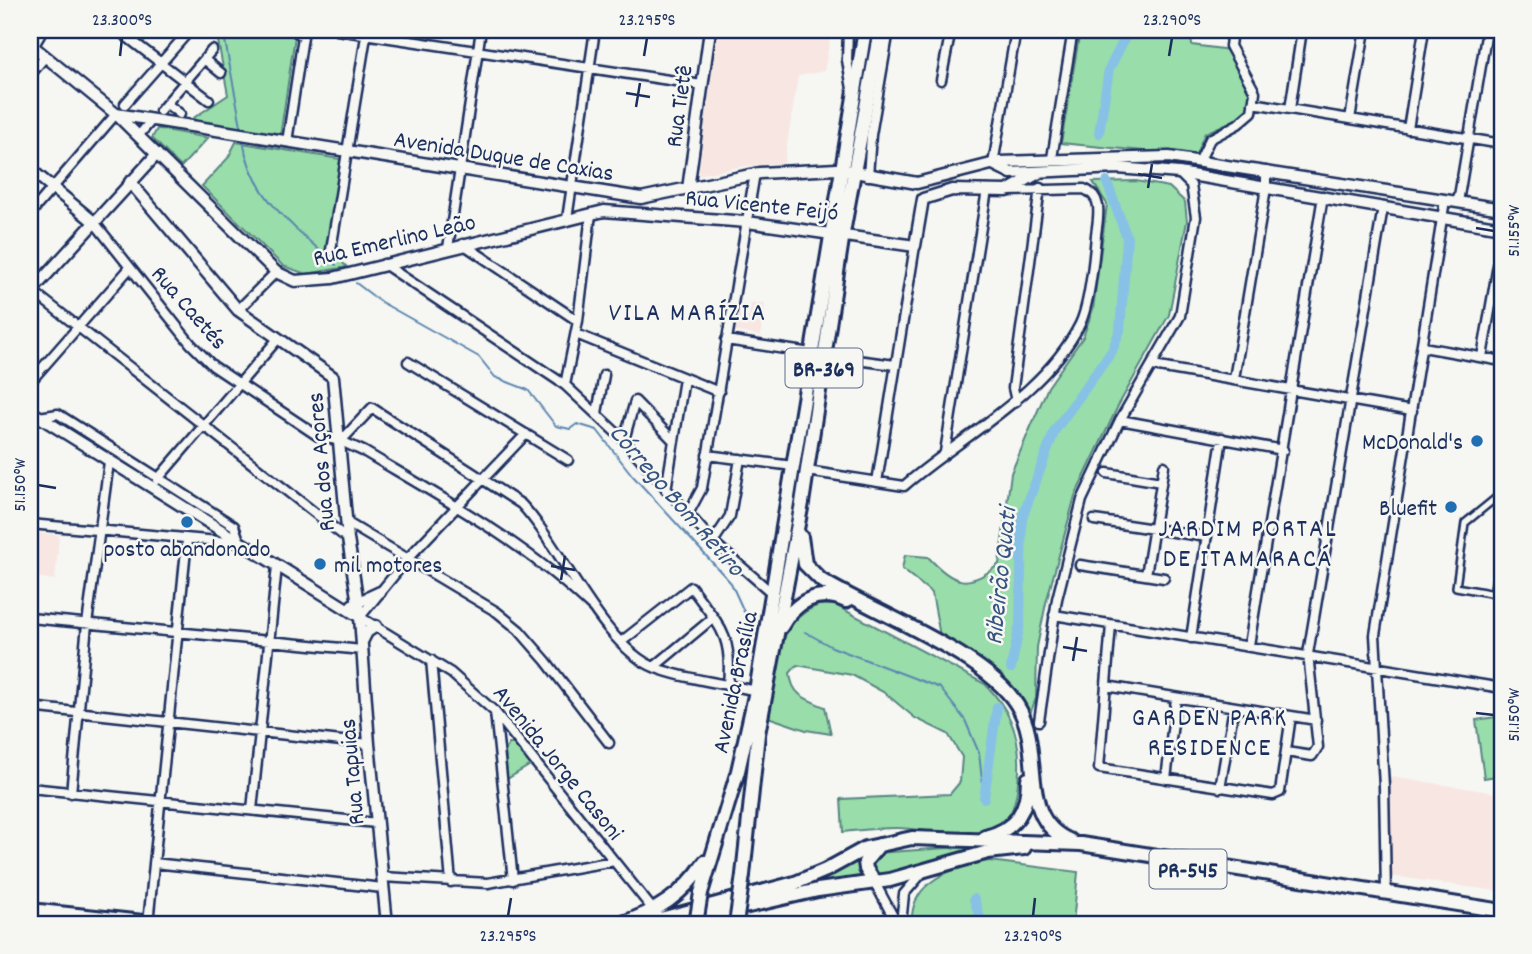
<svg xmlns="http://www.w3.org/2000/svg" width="1532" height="954" font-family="Dekko,sans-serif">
	<rect width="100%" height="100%" fill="#f6f6f2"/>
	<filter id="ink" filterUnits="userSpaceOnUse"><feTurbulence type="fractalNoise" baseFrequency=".0143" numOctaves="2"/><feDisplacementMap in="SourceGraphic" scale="14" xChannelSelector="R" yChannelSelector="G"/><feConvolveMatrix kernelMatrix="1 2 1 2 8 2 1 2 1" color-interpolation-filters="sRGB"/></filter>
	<g filter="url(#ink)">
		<path fill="#f8e6e2" d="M718 30H832L824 71 798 76 784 163 744 166 698 175Z
			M751 303 765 304 760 336 734 331 735 314 749 316Z
			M30 532 59 535 55 580 30 576Z
			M1389 776 1502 794V863L1497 891 1392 876Z"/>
		<path fill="#98ddaa" stroke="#5a8684" stroke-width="2" d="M216 30H286L295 36 280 137 186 123 228 95Z
			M1112 30H1190L1192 45 1230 50 1252 96 1244 116 1205 133 1195 156 1061 143 1079 37 1109 40Z
			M157 129H160L208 138 181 167 152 138Z
			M236 142 340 159 328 248 347 267 306 274 283 266 202 186 228 158Z
			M1136 181 1169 187 1185 202 1187 221 1169 315 1118 406 1075 496 1046 603 1037 647 1036 698 1030 714 1001 675 941 641 932 593 902 569 905 555 928 557C954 584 968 590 999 564L1011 473 1048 387 1083 337 1093 309 1107 204 1093 182Z
			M819 605H835L985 684C1009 708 1021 736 1019 770 1018 791 1015 821 993 831 970 841 922 828 897 828 879 828 861 830 843 832L841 799 950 794 960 782 962 757 948 734 915 718 885 693 852 675 797 665 790 673C792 696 806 699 825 707L831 734 806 730 768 717C776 676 772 622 819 605Z
			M1502 716V775L1484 778 1476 720Z
			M509 744H515L532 764 507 779 505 751Z
			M1003 844 878 877 872 873 870 858 876 853Z
			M862 856 868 880 806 885Z
			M989 861 1078 872 1073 924H912C909 881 953 867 989 861Z"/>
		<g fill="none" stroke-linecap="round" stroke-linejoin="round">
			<path stroke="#5c87b0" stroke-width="2" d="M223 30 242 131
				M225 38 227 30
				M243 140C251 198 296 228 336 265
				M356 283 381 302 479 357 495 377 528 390 556 426 570 429 577 424 597 430 632 475 731 583 751 627
				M805 632 832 647 940 688 965 720 979 753 984 798"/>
			<path stroke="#87c2e6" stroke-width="10" d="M1099 133 1109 69 1129 30
				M1011 668 1020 624 1022 518 1055 430 1112 351 1120 330 1127 238 1107 182
				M984 798 997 707
				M974 899 982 924"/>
			<defs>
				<path id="pedestrian" d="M1493 593 1502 548
					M1501 595 1456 587 1465 523 1502 493"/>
				<path id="minor" d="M118 30 209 100
					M293 30 303 36
					M337 30 702 85
					M848 30 847 60 852 89
					M33 47 43 30
					M205 60 221 73
					M30 75 45 57
					M941 80 951 30
					M1253 103 1502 144
					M125 104 190 30
					M167 104 180 114
					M1290 109 1302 30
					M160 111 212 50
					M1350 119 1365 30
					M1408 129 1424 30
					M139 135 151 121
					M287 142 304 30
					M1052 158 1073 30
					M1199 162 1210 139 1238 124 1252 112 1255 92 1230 46 1232 30
					M993 164 1016 30
					M868 176 871 135 889 30
					M1458 202 1487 30
					M30 214 116 114
					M567 219 595 30
					M94 222 191 344 213 366 318 436 341 441 365 452C444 499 527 544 594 609
					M463 244 578 321
					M448 248 481 30
					M331 250 367 30
					M384 264 565 385 624 440 713 542 773 594
					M30 289 348 539
					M238 310 276 272
					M576 334 719 392
					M726 340 811 353
					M1423 347 1502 361
					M826 356 895 365
					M1482 357 1502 242
					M408 362 568 460
					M1153 366 1412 411
					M1234 379 1266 188V171
					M30 382 129 269
					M565 385 578 321 591 214
					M1016 401 1013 388 1040 188
					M597 413 604 375
					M1120 420 1283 450
					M526 434 409 557 360 617 451 673 495 712 654 911
					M624 440 635 401 674 441
					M341 441 372 408 521 504C562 547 602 647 656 668 688 680 723 683 756 691
					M945 452 987 190
					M707 455 793 466
					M807 471 904 486C962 436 1045 394 1080 324 1090 303 1094 259 1096 235 1098 217 1104 197 1084 189L1008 191
					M1107 473 1161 482
					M157 480 277 340
					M877 482 915 246
					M666 490 684 379
					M688 514 702 488 755 173
					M1094 520 1207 537
					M346 522 497 612 519 630 546 661 609 743
					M30 524 240 543 234 526 58 414 39 417
					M713 542 730 516 740 459
					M1080 565 1164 578
					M1146 575 1164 466
					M1054 615 1502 688
					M30 618 362 650
					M1111 625 1099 768 1273 795 1280 792 1291 716
					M1191 638 1222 438
					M621 642 691 587C719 626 733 634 728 684
					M1249 645 1323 196
					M431 660 451 882
					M654 667 713 618
					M1106 686 1316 720
					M30 707 369 744
					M495 712 513 880
					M1039 721 1057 599 1082 500 1120 420 1180 316 1196 217 1191 185 1179 173
					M1286 752 1312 756 1318 747 1308 654 1383 207
					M1166 779 1176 699
					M30 788 376 823
					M1220 788 1234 707
					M71 793 87 624 109 462
					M252 810 277 566
					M154 863 383 888
					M382 877 488 883 614 861
					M875 883 897 924
					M1386 893 1384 786 1375 635 1445 200
					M148 923 187 540
					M901 924 904 894 923 872"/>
				<path id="tertiary" d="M30 44 116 114 276 272 295 281 333 278 604 211 747 222 915 246 923 199 952 190 1007 191 1039 173
					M116 114 641 198 760 173 837 169 917 183 999 162 1169 157 1502 209
					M993 164 1011 173 1118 168 1179 173 1502 228
					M30 169 94 222
					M130 182 238 310 333 377 348 539 360 617 369 744 387 924
					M688 189 710 30
					M30 293 157 154
					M30 411 360 617
					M352 605 380 592
					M363 640 367 632 376 626"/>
				<path id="trunk" d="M801 537 805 564 821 580C875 613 986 654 1017 705 1046 750 1015 819 1071 841
					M781 627C795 602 818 588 846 601
					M985 837C1016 830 1028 810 1028 779
					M743 875 758 734 802 503 843 233 880 30
					M875 883 866 869 865 862 879 845
					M701 893 738 771 756 691 865 30
					M30 910 162 924
					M687 920 818 890 890 880 988 852 1024 848
					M30 924H35
					M620 924C658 911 683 895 705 862
					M642 924 795 883 826 870 866 848 912 838 1081 844 1502 911"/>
			</defs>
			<use href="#pedestrian" stroke="#1b2f5e" stroke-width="10"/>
			<use href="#minor" stroke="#1b2f5e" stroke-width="13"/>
			<use href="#tertiary" stroke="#1b2f5e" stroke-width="15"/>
			<use href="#trunk" stroke="#1b2f5e" stroke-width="18"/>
			<use href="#pedestrian" stroke="#f6f6f2" stroke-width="5"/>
			<use href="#minor" stroke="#f6f6f2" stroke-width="8"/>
			<use href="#tertiary" stroke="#f6f6f2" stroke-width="10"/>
			<use href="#trunk" stroke="#f6f6f2" stroke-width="12"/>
			<defs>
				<path id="trunk-bridge" d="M696 924 701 893
					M736 924 743 875"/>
			</defs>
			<use href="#trunk-bridge" stroke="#1b2f5e" stroke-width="18" stroke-linecap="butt"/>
			<use href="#trunk-bridge" stroke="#f6f6f2" stroke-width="12"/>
		</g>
	</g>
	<path fill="none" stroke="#1b2f5e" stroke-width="2.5" d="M120 56 122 38M644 56 647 38M1169 56 1172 38M626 93 650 97M636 107 640 83M1138 174 1162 178M1148 188 1152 164M1476 228 1494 231M38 485 56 488M551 566 575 570M561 580 565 556M1063 647 1087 651M1073 661 1077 637M1476 713 1494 715M508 916 511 898M1033 916 1035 898"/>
	<g fill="#1f6fb2" stroke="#f6f6f2" stroke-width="2.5">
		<circle cx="1477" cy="441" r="7"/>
		<circle cx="1451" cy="507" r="7"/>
		<circle cx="187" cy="522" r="7"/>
		<circle cx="320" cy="564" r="7"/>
	</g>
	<g text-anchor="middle" stroke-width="5" stroke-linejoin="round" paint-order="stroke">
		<g fill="#f6f6f2" stroke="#5d6b8a" stroke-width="2">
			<rect x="785.5" y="348.5" width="77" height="39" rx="5"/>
			<rect x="1149.5" y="849.5" width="77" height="39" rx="5"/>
		</g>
		<g font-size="23" font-weight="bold" fill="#1b2f5e">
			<text x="824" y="376">BR-369</text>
			<text x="1188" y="877">PR-545</text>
		</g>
		<g font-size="24" fill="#1b2f5e" stroke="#f6f6f2">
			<text transform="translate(678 106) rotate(-82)" y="8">Rua Tietê</text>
			<text transform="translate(504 155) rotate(9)" y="8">Avenida Duque de Caxias</text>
			<text transform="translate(762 204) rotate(6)" y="8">Rua Vicente Feijó</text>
			<text transform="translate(394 239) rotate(-13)" y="8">Rua Emerlino Leão</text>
			<text transform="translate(190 307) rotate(49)" y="8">Rua Caetés</text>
			<text transform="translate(320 462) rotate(-95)" y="8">Rua dos Açores</text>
			<text transform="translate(734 682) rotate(-78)" y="8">Avenida Brasília</text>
			<text transform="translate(559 762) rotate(51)" y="8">Avenida Jorge Casoni</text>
			<text transform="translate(351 772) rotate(-95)" y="8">Rua Tapuias</text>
		</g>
		<g font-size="24" fill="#1b2f5e" stroke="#f6f6f2" text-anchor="end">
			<text x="1463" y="449">McDonald's</text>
			<text x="1437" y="515">Bluefit</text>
			<text x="187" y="556" text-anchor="middle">posto abandonado</text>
			<text x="334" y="572" text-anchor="start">mil motores</text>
		</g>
		<g font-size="26" letter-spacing="2" fill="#1b2f5e" stroke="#f6f6f2">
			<text x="688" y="320">VILA MARÍZIA</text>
			<text x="1248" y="536">JARDIM PORTAL<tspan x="1248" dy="30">DE ITAMARACÁ</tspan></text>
			<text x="1210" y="725">GARDEN PARK<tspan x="1210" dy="30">RESIDENCE</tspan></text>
		</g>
		<g font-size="26" font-style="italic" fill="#365480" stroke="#f6f6f2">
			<text transform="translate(678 499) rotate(49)" y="9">Córrego Bom Retiro</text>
			<text transform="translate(999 576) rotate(-84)" y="9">Ribeirão Quati</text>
		</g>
	</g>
	<rect width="1532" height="954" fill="none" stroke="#f6f6f2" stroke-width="77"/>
	<rect x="38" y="38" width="1456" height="878" fill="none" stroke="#1b2f5e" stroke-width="2.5"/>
	<g font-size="18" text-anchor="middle" fill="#1b2f5e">
		<text x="122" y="25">23.300°S</text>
		<text x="647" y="25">23.295°S</text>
		<text x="1172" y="25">23.290°S</text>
		<text transform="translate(1513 231) rotate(-90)" y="6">51.155°W</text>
		<text transform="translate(19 485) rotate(-90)" y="6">51.150°W</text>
		<text transform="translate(1513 715) rotate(-90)" y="6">51.150°W</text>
		<text x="508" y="941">23.295°S</text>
		<text x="1033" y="941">23.290°S</text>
	</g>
</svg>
